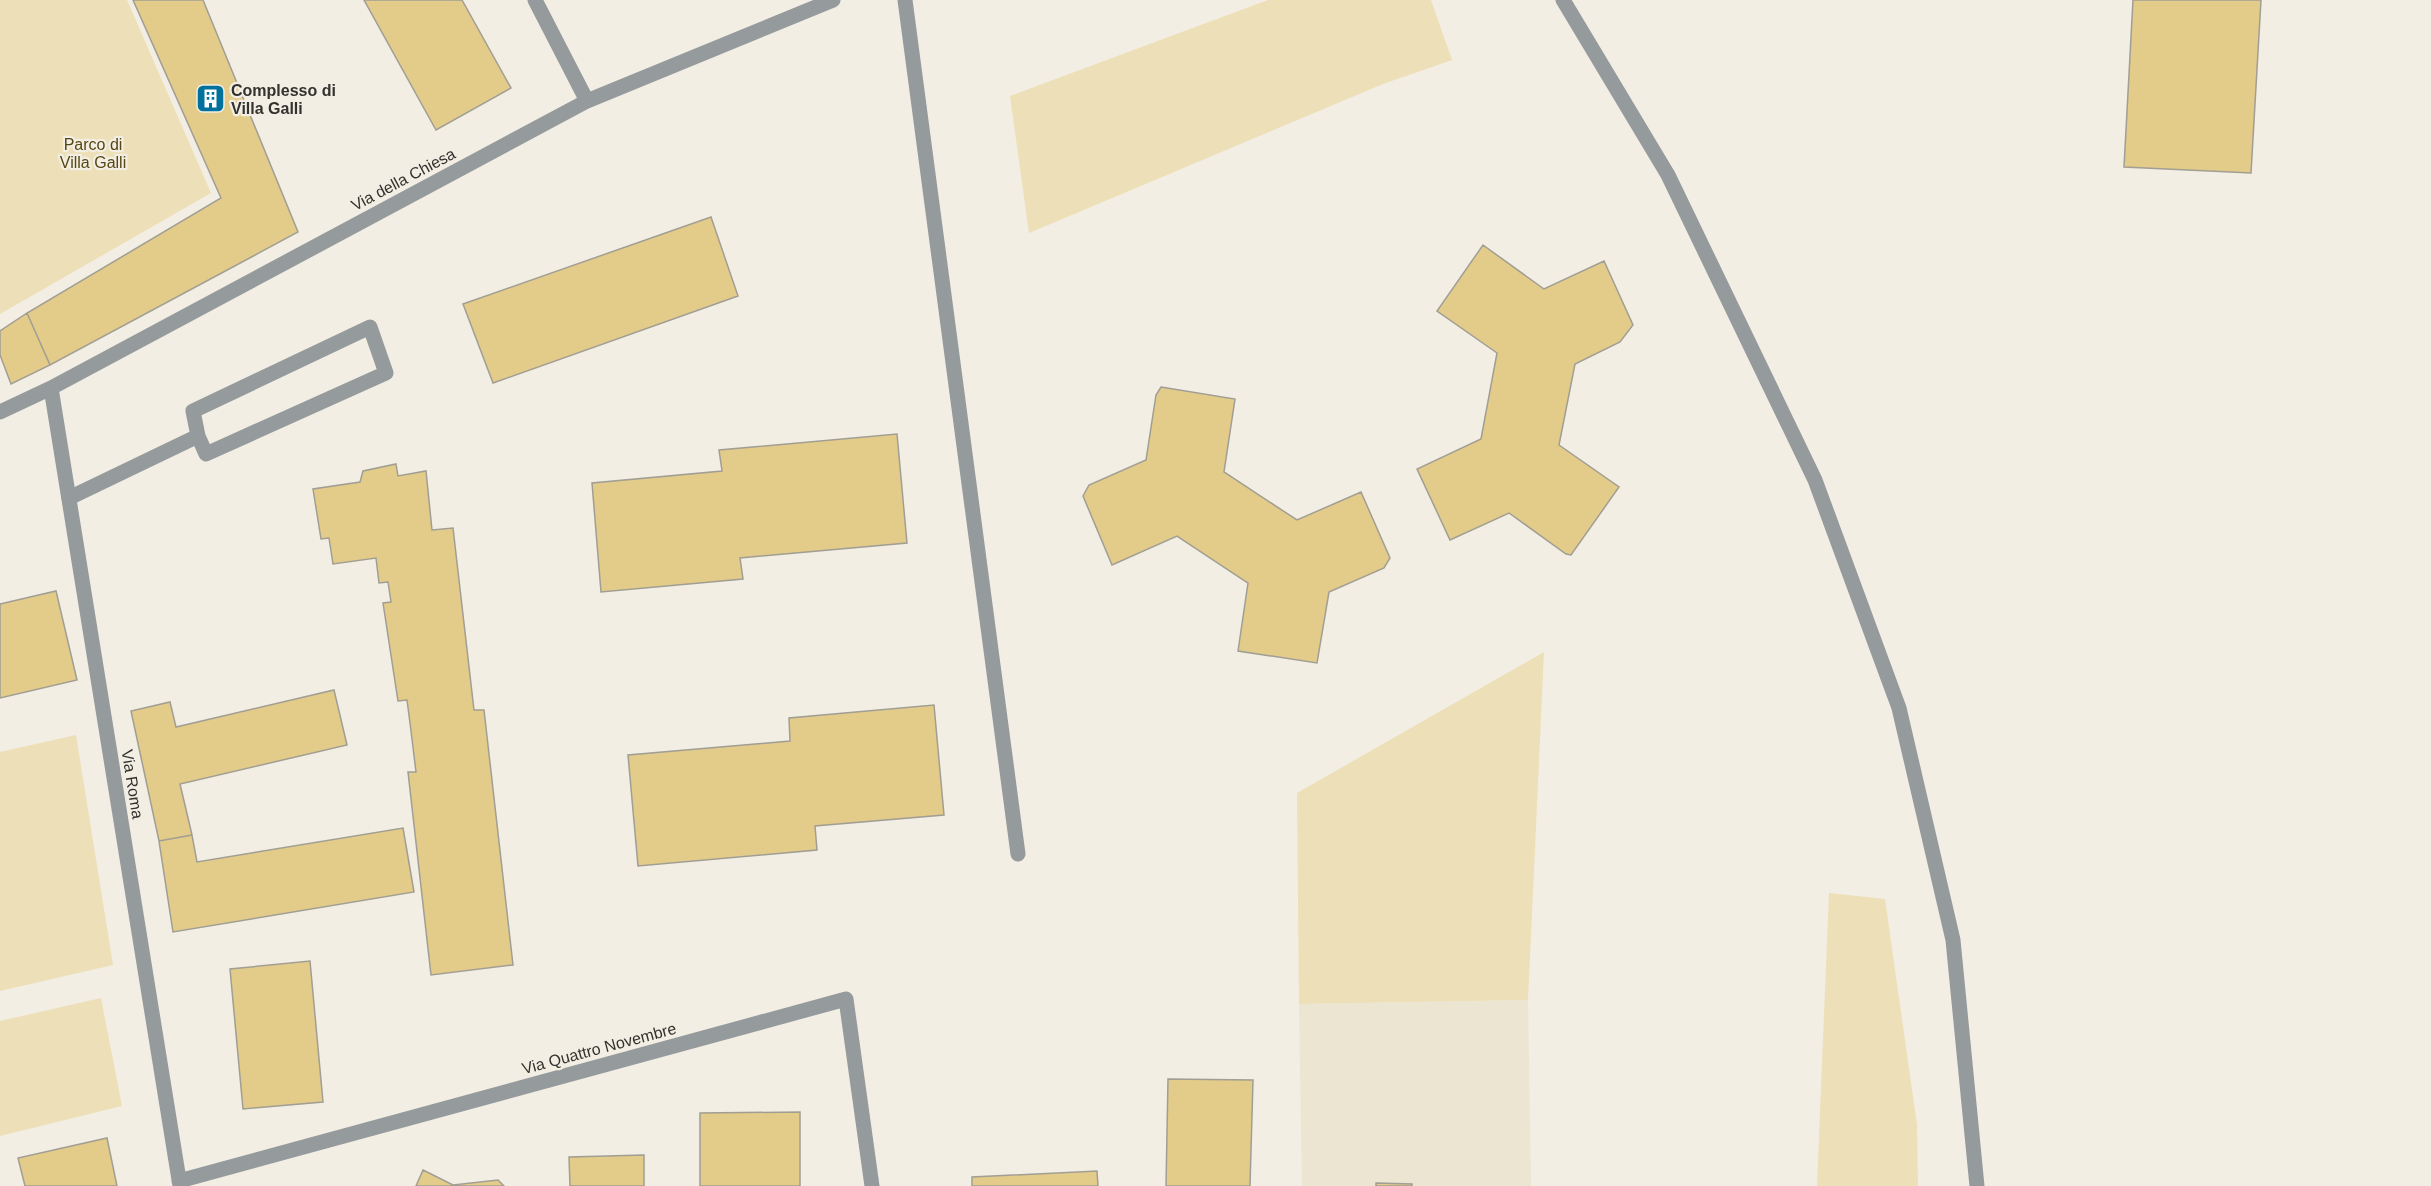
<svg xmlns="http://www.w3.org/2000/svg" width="2431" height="1186" font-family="Arial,sans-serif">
	<rect width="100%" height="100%" fill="#f2eee3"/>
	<path fill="#ebe5d2" d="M1528 1000 1531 1186H1302L1299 1004Z"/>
	<path fill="#eddfb7" d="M0 0H127L211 193 0 314Z
		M1268 0H1431L1452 60 1383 84 1029 233 1010 96Z
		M1544 652 1528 1000 1299 1004 1297 793Z
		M76 735 113 965 0 991V752Z
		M1829 893 1885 899 1917 1125 1918 1186H1817Z
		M101 998 122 1106 0 1136V1021Z"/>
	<path fill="#e3cb89" stroke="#a19e94" stroke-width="1.5" d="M133 0H203L298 232 50 365 27 313 221 198Z
		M364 0H462L511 88 436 130Z
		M2133 0H2261L2251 173 2124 167Z
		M711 217 738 296 493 383 463 304Z
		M1483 245 1544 289 1604 261 1633 325 1620 342 1575 364 1559 445 1619 487 1571 555 1566 554 1509 513 1450 540 1417 469 1481 439 1497 353 1437 311Z
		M27 313 50 365 11 384 0 355V331Z
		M1161 387 1235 399 1224 472 1297 520 1361 492 1390 558 1384 568 1329 592 1317 663 1238 651 1248 583 1177 536 1112 565 1083 496 1089 485 1146 460 1156 395Z
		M897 434 907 543 740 558 743 579 601 592 592 483 722 471 719 450Z
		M396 464 398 476 426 471 432 530 453 528 474 710H484L513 965 431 975 408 772H416L411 731 407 700 398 701 383 603 391 602 388 582 379 583 376 558 333 564 329 538 321 539 313 489 360 482 363 471Z
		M56 591 77 680 0 698V604Z
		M334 690 347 745 180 784 192 835 159 841 131 711 170 702 176 727Z
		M934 705 944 815 815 826 817 850 638 866 628 755 790 741 789 718Z
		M403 828 414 892 173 932 159 841 192 835 197 862Z
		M310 961 323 1102 243 1109 230 969Z
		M1168 1079 1253 1080 1250 1186H1166Z
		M800 1112V1186H700V1113Z
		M107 1138 117 1186H25L18 1158Z
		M644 1155V1186H570L569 1157Z
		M423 1170 453 1185 498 1180 504 1186H416Z
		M1097 1171 1098 1186H972V1177Z
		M1376 1183 1412 1184V1186H1376Z"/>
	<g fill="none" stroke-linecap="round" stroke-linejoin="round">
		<path stroke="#959a9d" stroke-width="15" d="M69 498 198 436 206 454 386 373 370 327 193 411 198 436"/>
		<path stroke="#959a9d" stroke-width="15" d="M535 0 587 101
			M905 0 1018 854
			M51 388 180 1186
			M0 412 51 388 587 101 833 0
			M179 1181 846 999 872 1186"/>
		<path stroke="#959a9d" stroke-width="15" d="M1563 0 1668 175 1815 480 1899 708 1953 940 1977 1186"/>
	</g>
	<defs>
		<symbol id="building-square" viewBox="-11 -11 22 22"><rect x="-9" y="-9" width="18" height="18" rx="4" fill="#00719c" stroke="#f2eee3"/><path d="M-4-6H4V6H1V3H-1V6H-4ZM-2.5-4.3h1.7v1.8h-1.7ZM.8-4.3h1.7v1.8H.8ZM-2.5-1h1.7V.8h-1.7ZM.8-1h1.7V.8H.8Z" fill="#fff"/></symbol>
	</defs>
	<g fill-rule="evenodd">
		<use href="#building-square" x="194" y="82" width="33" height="33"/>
	</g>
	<g text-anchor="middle" stroke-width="4.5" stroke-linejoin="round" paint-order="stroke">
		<g font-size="16" font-weight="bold" fill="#33322e" stroke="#f2eee3" text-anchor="start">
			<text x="231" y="96">Complesso di<tspan x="231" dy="18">Villa Galli</tspan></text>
		</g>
		<g font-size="16" fill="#574713" stroke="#f2eee3">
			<text x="93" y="150">Parco di<tspan x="93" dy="18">Villa Galli</tspan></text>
		</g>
		<g font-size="16" fill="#33322e" stroke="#f2eee3">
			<text transform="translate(403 179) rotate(-28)" y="6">Via della Chiesa</text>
			<text transform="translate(133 784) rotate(81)" y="6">Via Roma</text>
			<text transform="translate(599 1048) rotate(-15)" y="6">Via Quattro Novembre</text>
		</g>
	</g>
</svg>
